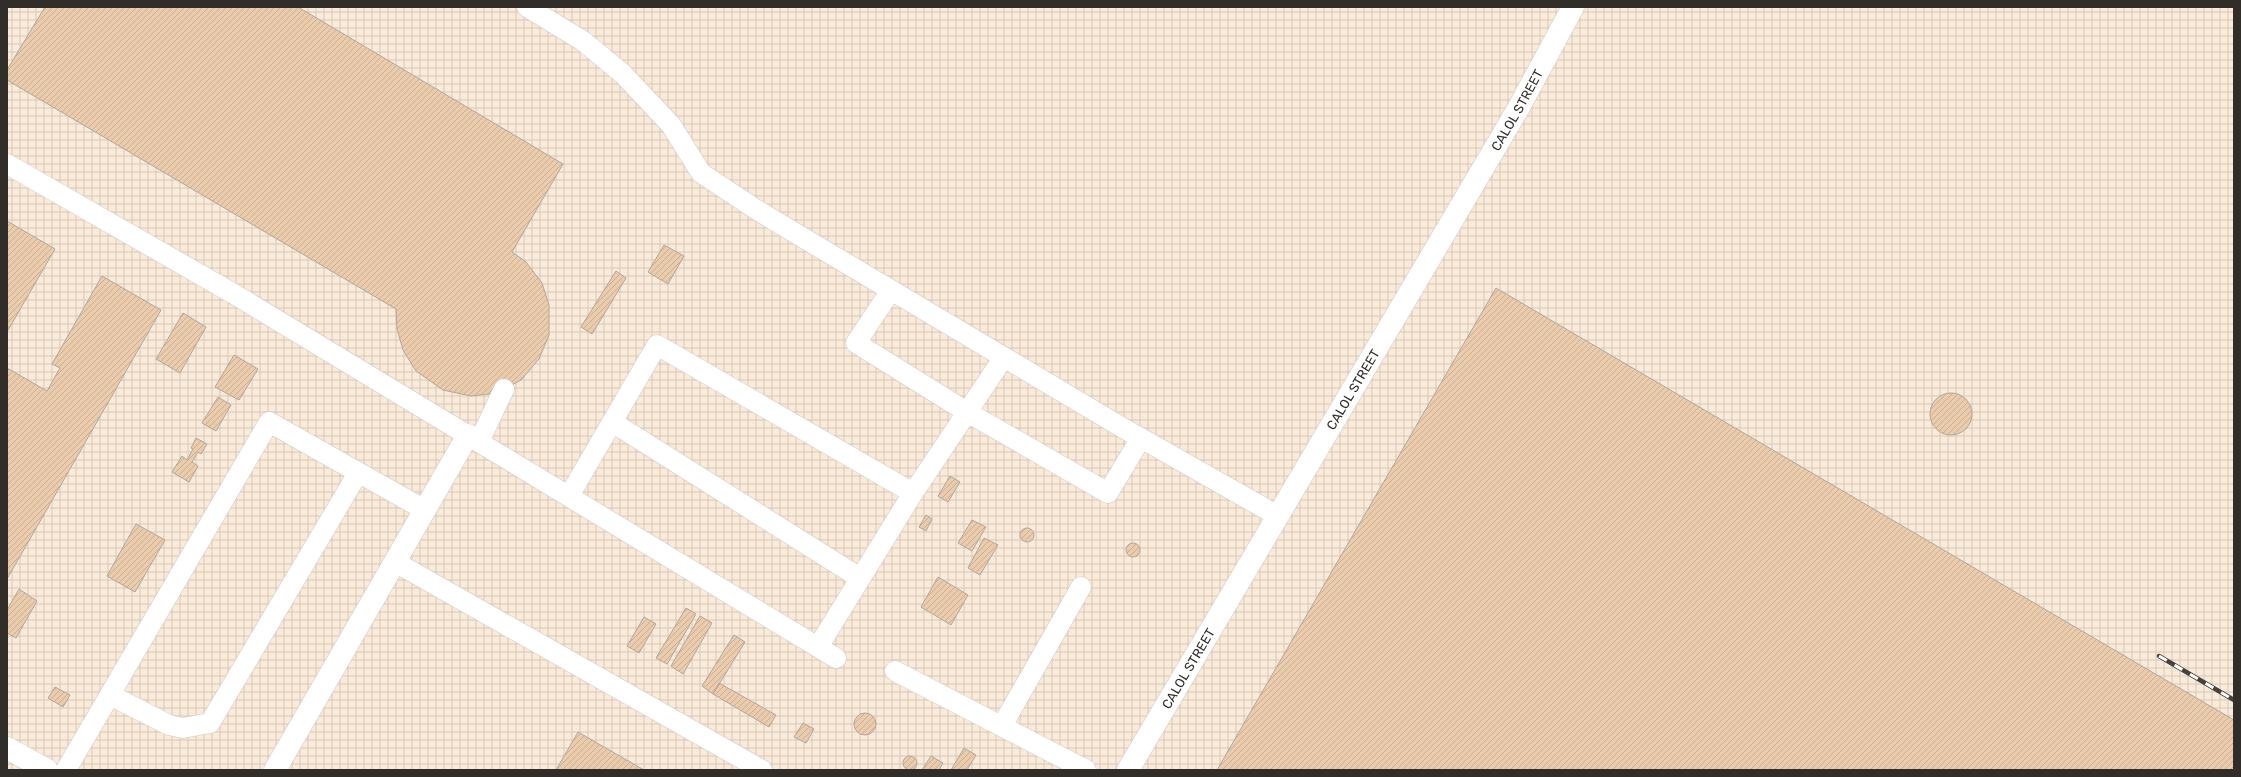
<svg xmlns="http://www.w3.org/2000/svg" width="2241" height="777" font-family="Rubik,sans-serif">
	<defs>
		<pattern id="industrial-grid" width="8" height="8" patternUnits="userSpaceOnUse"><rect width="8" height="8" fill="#faead9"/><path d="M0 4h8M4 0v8" fill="none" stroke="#d7c9ba"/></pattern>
		<pattern id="building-hatch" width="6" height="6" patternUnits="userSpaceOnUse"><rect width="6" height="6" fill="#eaccac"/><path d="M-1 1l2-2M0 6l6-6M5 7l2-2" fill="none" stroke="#c9b094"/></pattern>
	</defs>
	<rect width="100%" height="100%" fill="#fff5ea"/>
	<path fill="url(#industrial-grid)" d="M7 7H2234V770H7Z"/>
	<path fill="url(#building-hatch)" stroke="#b0a79d" d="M45 7H298L563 164 512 252 526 262 542 283 549 305V335L539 359 521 380 497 393 471 396 443 390 416 371 403 350 397 329 396 309 7 80V70Z
		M7 221 55 249 7 332Z
		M664 245 684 256 668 284 648 272Z
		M616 271 626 278 592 334 581 327Z
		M102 276 161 310 7 579V368L47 391 60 368 52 364Z
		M1496 288 2234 720V770H1217Z
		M183 313 206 327 180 373 156 359Z
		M234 355 258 369 239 400 215 387Z
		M1930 414a21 21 0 1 1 42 0a21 21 0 1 1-42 0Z
		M218 397 231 405 216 431 202 423Z
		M196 438 207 444 201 454 198 452 192 462 198 466 189 482 172 472 182 456 187 460 193 449 191 448Z
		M950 476 960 482 948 502 938 496Z
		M926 515 932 519 926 531 919 527Z
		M972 520 986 527 972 551 958 543Z
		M136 524 165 540 135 592 107 576Z
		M1020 535a7 7 0 1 1 14 0a7 7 0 1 1-14 0Z
		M984 538 998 545 980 575 968 568Z
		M1126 550a7 7 0 1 1 14 0a7 7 0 1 1-14 0Z
		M938 577 968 595 951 625 921 607Z
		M19 589 37 601 16 638 7 633V610Z
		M686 608 696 614 667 664 656 658Z
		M700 616 712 623 683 674 671 666Z
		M644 617 656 624 639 653 627 646Z
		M734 635 745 642 713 694 702 686Z
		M719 683 776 715 769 727 713 694Z
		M55 687 70 695 63 707 48 698Z
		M854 724a11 11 0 1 1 22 0a11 11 0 1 1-22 0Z
		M803 723 814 729 806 743 794 737Z
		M578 732 644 770H556Z
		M964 748 976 755 967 770H951Z
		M931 756 943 763 939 770H922Z
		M903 763a7 7 0 1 1 14 0a7 7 0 1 1-14 0Z"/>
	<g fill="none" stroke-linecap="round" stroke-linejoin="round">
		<defs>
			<path id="lane" d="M527 7 583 41 623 74 671 125 701 173 757 210 827 252 1123 428 1278 516
				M7 164 234 294 836 658
				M891 290 856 343 967 412 1108 493 1141 438
				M612 422 860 578
				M479 442 504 389
				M913 493 1004 357
				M569 496 657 345 913 493 818 647
				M395 562 762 770
				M895 671 1086 770
				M110 695 169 725 183 728 210 723 358 473
				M1002 726 1081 587
				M66 770 269 422 425 510"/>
			<g id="street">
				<path d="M7 748 47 770"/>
				<path d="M275 770 468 435"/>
				<path id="s1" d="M1128 770 1518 109 1573 7"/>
			</g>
		</defs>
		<use href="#lane" stroke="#d2c9be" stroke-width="21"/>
		<use href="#street" stroke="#d2c9be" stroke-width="23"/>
		<use href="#lane" stroke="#fff" stroke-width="20"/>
		<use href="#street" stroke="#fff" stroke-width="22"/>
		<defs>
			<path id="rail" d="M2159 656 2234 700"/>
		</defs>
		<use href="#rail" stroke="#46423d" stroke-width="4.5"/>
		<use href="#rail" stroke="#fff" stroke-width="3" stroke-dasharray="9" stroke-linecap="butt"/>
	</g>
	<g text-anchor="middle" stroke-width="3" stroke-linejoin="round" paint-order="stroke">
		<g font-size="13" fill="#312e2a" stroke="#fff">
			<text dy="5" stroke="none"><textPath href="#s1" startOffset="766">CALOL STREET</textPath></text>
			<text dy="5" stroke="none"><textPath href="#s1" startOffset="442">CALOL STREET</textPath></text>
			<text dy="5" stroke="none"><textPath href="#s1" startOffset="118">CALOL STREET</textPath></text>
		</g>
	</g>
	<rect width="2241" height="777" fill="none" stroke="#312e2a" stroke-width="16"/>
</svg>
